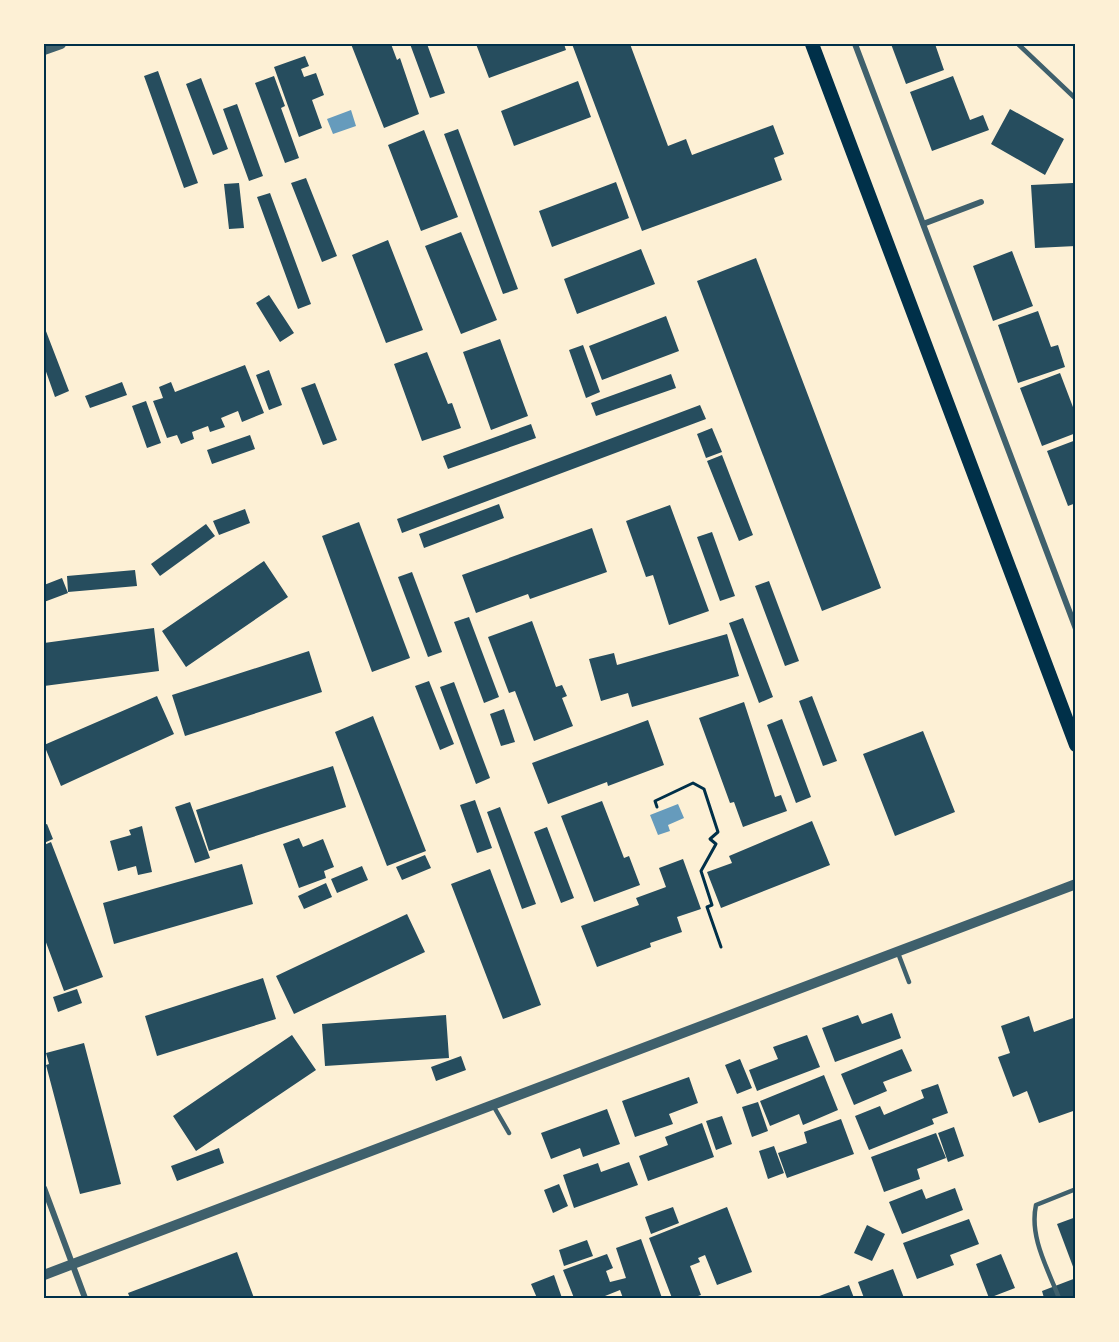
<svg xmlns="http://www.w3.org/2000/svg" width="1119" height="1342" font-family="Arial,sans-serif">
	<rect width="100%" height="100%" fill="#fdf0d5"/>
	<path fill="#669bbc" d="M351 110 356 126 333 134 327 119Z
		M678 804 684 818 668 825 670 831 658 835 650 815Z"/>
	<path fill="#264d5e" d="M351 44H391L397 60 400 58 419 114 384 128Z
		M410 44H427L445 93 430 98Z
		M476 44H564L566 50 489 78Z
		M572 44H630L668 146 686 139 692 155 773 125 784 154 774 158 782 180 642 231Z
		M891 44H935L944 70 906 84Z
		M305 56 309 66 301 69 304 77 316 73 324 95 312 100 322 128 299 137 274 67Z
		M158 71 198 183 184 188 144 76Z
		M274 76 285 106 281 108 299 158 285 163 255 83Z
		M953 76 970 120 983 115 989 130 932 151 910 92Z
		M201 78 228 149 213 155 186 84Z
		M578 81 591 117 514 146 501 111Z
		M237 104 263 176 249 181 223 109Z
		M1010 109 1064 139 1045 175 991 144Z
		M458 129 518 289 503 294 444 134Z
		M424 130 458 217 421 231 388 145Z
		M306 178 337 256 322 262 291 183Z
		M616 182 629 218 552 247 539 211Z
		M239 183 244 228 229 229 224 184Z
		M1073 183 1076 246 1035 248 1031 185Z
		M270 193 311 304 298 309 257 197Z
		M461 232 497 320 461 334 425 246Z
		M388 240 423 330 386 343 352 255Z
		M641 249 655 284 577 314 564 279Z
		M1012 251 1033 306 993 321 973 266Z
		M756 258 881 588 822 611 697 281Z
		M269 295 294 333 280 342 256 303Z
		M1038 311 1051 347 1058 345 1065 367 1018 383 998 325Z
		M666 316 679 351 602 380 589 346Z
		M44 326 69 391 55 397 44 366Z
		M500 339 528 416 491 430 463 352Z
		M583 345 600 392 586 398 569 350Z
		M427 352 448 404 452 403 461 428 422 441 394 364Z
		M245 365 264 413 242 422 238 411 221 418 225 427 210 432 208 426 192 432 194 439 181 444 177 435 167 438 153 401 163 398 159 387 171 382 175 392Z
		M269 370 282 405 269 410 256 375Z
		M1060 373 1076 415V433L1042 446 1020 388Z
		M671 374 676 388 596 416 591 403Z
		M122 382 127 395 90 408 85 396Z
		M315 383 337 440 323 445 301 388Z
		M146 401 161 443 147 448 132 406Z
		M700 405 706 419 402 533 397 519Z
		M531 424 536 438 448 469 443 456Z
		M712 428 722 452 706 458 697 434Z
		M250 435 255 449 212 464 207 450Z
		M1076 440V503L1068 506 1047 451Z
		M722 455 753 535 739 541 707 461Z
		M499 504 504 518 424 548 419 534Z
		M670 505 709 611 669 625 653 575 646 577 626 521Z
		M245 509 250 523 219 535 213 521Z
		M359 522 410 658 372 672 322 536Z
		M206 524 215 536 160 576 151 564Z
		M592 528 607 572 530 599 528 594 476 613 462 575Z
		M712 532 735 596 720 601 697 537Z
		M264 561 288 597 186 667 162 631Z
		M135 570 137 586 68 592 67 576Z
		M412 572 442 652 428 657 398 577Z
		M62 578 68 593 44 602V585Z
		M769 581 799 661 785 666 755 586Z
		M469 617 499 697 484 703 454 622Z
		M743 618 773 697 759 703 729 623Z
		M532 621 556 687 562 685 567 696 562 698 573 726 534 741 515 691 509 693 488 637Z
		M154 628 159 671 44 686V643Z
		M727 634 739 676 632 707 628 693 601 701 589 659 614 653 617 665Z
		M309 651 322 692 185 736 172 695Z
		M429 681 454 744 440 750 415 686Z
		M454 682 490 778 476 784 440 687Z
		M157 696 174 734 61 786 44 745Z
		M812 696 837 761 823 766 799 701Z
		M744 702 775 797 781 795 787 811 743 827 734 802 730 803 699 718Z
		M504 709 515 742 501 746 490 714Z
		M373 716 426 851 387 866 335 732Z
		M782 719 811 797 796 803 767 725Z
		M648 720 664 765 608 786 607 782 548 804 532 763Z
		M923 731 955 812 895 836 863 754Z
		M333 766 346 807 209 851 196 810Z
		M475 800 492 848 477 853 460 805Z
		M602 801 624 858 629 856 640 885 594 902 561 816Z
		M190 802 210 858 195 863 175 807Z
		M500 807 536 904 522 909 487 812Z
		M812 821 830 865 721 908 707 872 732 863 729 856Z
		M47 824 53 839 44 843V825Z
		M142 826 152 872 138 875 136 866 118 871 110 841 131 835 129 830Z
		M547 827 574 898 561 903 534 832Z
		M299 838 303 847 323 839 334 867 324 871 326 878 299 888 283 844Z
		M51 842 103 977 64 991 44 937V845Z
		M425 855 431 868 402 880 396 867Z
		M683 859 701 909 677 917 682 932 650 943 651 947 597 967 581 926 639 905 636 898 666 887 659 868Z
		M242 864 253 904 114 944 103 903Z
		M362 866 368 880 337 893 331 879Z
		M490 869 541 1005 503 1019 451 884Z
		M326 883 332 897 304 909 298 896Z
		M407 914 425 952 294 1014 276 976Z
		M263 978 276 1019 157 1056 145 1016Z
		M77 989 82 1003 58 1012 53 997Z
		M892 1013 901 1038 835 1062 822 1028 858 1015 862 1024Z
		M446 1015 449 1058 325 1066 322 1024Z
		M1029 1016 1034 1032 1076 1017V1110L1039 1123 1027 1091 1013 1097 998 1057 1010 1053 1001 1026Z
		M292 1035 316 1070 196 1151 173 1116Z
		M807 1035 820 1067 757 1091 749 1070 778 1059 773 1047Z
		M84 1043 121 1184 80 1194 46 1065 49 1064 46 1053Z
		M902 1049 912 1071 883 1082 887 1091 854 1105 841 1074Z
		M461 1056 466 1070 436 1081 431 1067Z
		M740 1059 752 1088 737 1094 725 1065Z
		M824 1075 838 1110 803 1125 799 1114 770 1126 760 1101Z
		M689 1077 698 1103 669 1114 673 1124 635 1137 622 1101Z
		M938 1084 948 1113 932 1119 934 1124 869 1150 855 1116 880 1106 884 1115 924 1098 921 1090Z
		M758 1102 768 1131 752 1137 742 1107Z
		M607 1109 620 1144 583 1157 580 1148 551 1159 541 1133Z
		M722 1116 732 1144 716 1150 706 1121Z
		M841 1119 854 1154 787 1178 778 1153 807 1143 804 1132Z
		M702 1123 714 1157 648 1181 639 1156 668 1145 665 1137Z
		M954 1127 964 1156 948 1162 938 1133Z
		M936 1133 946 1158 917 1169 920 1179 884 1192 871 1157Z
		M774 1146 784 1173 768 1179 759 1151Z
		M219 1148 224 1163 177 1181 171 1166Z
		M629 1162 638 1185 574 1208 563 1175 598 1163 601 1172Z
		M559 1184 568 1206 553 1213 544 1190Z
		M955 1188 963 1210 902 1234 889 1202 922 1189 926 1199Z
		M673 1207 679 1223 651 1234 645 1217Z
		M727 1207 752 1272 717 1285 705 1255 698 1258 700 1262 690 1266 701 1295 692 1298H672L649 1238Z
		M1076 1217V1272H1075L1057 1224Z
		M969 1219 979 1244 950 1255 954 1265 917 1279 903 1243Z
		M867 1225 885 1234 872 1261 854 1253Z
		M641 1239 662 1298H623L620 1290 605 1296 606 1298H574L563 1270 607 1254 613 1268 606 1271 610 1282 626 1278 616 1248Z
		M587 1240 593 1256 564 1266 559 1250Z
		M237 1252 254 1298H130L128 1293Z
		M1001 1254 1015 1288 989 1298 976 1264Z
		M893 1269 904 1298H864L858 1282Z
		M554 1275 562 1298H537L531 1284Z
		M1076 1278V1298H1044L1042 1291Z
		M849 1285 854 1298H814Z"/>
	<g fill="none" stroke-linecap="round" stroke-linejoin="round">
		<path stroke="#003049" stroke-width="3" d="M657 807 655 801 693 783 704 789 718 832 710 839 716 844 701 871 712 905 707 907 721 947"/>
		<path stroke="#3f606c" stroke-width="4.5" d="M1018 44 1076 99
			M898 953 909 982
			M494 1107 509 1133
			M1059 1298C1048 1269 1029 1237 1036 1205L1076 1189"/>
		<path stroke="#3f606c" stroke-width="6" d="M855 44 1076 629
			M923 224 981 202
			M44 1188 85 1298"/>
		<path stroke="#3f606c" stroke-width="10" d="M44 50 61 44
			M44 1275 1076 884"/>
		<path stroke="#003049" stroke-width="14" d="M812 44 1076 745"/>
	</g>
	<rect width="1119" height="1342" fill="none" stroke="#fdf0d5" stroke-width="90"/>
	<rect x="45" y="45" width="1029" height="1252" fill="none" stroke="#003049" stroke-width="2"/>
</svg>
